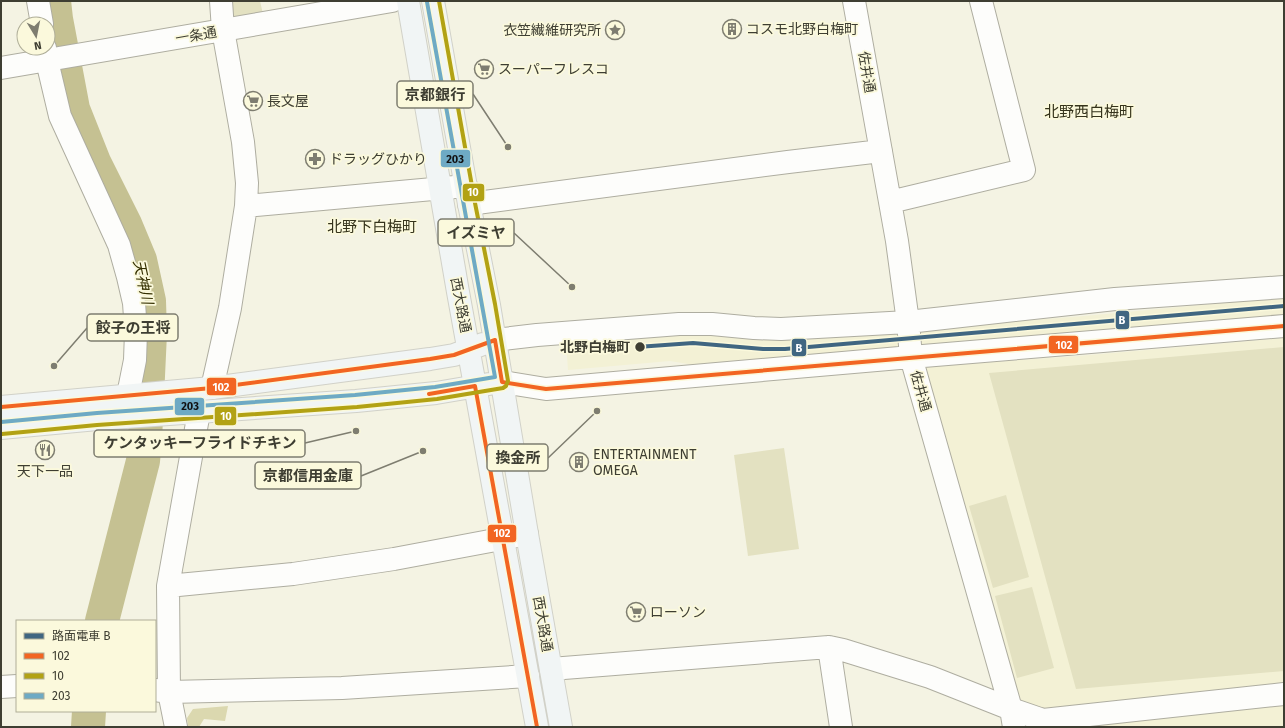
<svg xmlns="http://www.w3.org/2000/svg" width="1285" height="728" font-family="'Fira Sans','Noto Sans JP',sans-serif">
	<rect width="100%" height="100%" fill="#f4f3e3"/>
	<path fill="#f3f1d5" d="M1284 297V317L701 366 670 361 568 370 566 341 702 333 777 340 1084 316Z
		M1284 338V688L1049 713 1017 706 921 367 1078 356Z
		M1284 705V727H1049Z"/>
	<path fill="#e3e1c1" d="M230 1H260L263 14 232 19Z
		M1284 347V671L1076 689 989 373Z
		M784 448 799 549 748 556 734 455Z
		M1006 495 1029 577 993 588 969 506Z
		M1032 587 1054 668 1017 678 995 596Z"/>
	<path fill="#dbd8af" d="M228 706 225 721 204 719 199 727H188L187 718 193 709Z"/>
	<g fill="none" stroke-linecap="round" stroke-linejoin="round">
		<path stroke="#c5c192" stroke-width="34" d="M54 1 56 19 73 109 94 162 125 224 140 260 149 301 150 333 145 440 143 461 102 621
			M88 727 89 711"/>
		<defs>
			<path id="minor" d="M38 1 42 24
				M854 1 897 241 908 322 911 357 1011 709 1014 727
				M45 48 47 61 60 116 119 245 128 277 134 303 136 332 135 360 128 395
				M1 68 392 1
				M890 202 1024 170 981 1
				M469 204 788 162 881 151
				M246 206 466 186
				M495 340 537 335 679 324H712L754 328 781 329 908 322 1115 299 1284 287
				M502 382 546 389 911 357 1284 326
				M212 388 230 308 246 206 247 183 243 142 223 30 221 1
				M168 586 293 574 394 559 527 534
				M829 647 841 727
				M551 669 829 647 843 650 930 677 1011 709 1043 720 1284 694
				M1 687 17 686
				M155 690 169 692 342 688 528 676
				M176 727 169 692 168 586 199 412"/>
			<path id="major" d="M408 1 458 292 537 727
				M433 1 469 204 489 305 527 534 561 727
				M1 407 212 388 430 359 454 355 483 344
				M1 428 97 419 356 401 436 393 489 384"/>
		</defs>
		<use href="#minor" stroke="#aeada0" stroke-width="24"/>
		<use href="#major" stroke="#d1d1c8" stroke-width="24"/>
		<use href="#minor" stroke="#fdfdfb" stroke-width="22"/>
		<use href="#major" stroke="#f1f5f5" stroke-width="22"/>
		<defs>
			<path id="bus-1" d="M429 394 475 386 537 727
				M1 407 212 388 430 359 454 355 495 340 502 382 546 389 1284 326"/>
			<path id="bus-2" d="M2 434 97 425 357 407 437 399 503 388 506 386 508 381 495 304 475 203 439 1"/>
			<path id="bus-3" d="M1 422 97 413 355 395 435 387 495 377 427 2"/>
		</defs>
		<use href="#bus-1" stroke="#fbf9dc" stroke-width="7"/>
		<use href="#bus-2" stroke="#fbf9dc" stroke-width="7"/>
		<use href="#bus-3" stroke="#fbf9dc" stroke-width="7"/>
		<use href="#bus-1" stroke="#f26522" stroke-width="4"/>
		<use href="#bus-2" stroke="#b2a214" stroke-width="4"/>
		<use href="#bus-3" stroke="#6eaac4" stroke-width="4"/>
		<defs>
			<path id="tram-1" d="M637 347 693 343 763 349H785L1284 306"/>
		</defs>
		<use href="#tram-1" stroke="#fbf9dc" stroke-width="7"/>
		<use href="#tram-1" stroke="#406681" stroke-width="4"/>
	</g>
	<defs>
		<symbol id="building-ring" viewBox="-11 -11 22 22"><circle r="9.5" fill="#fbf9dc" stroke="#7e7d70" stroke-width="1.5"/><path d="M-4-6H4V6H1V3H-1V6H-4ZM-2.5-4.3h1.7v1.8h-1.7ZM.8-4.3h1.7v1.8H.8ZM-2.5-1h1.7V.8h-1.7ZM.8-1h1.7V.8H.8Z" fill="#7e7d70"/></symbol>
		<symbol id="sight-ring" viewBox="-11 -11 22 22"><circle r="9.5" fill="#fbf9dc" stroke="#7e7d70" stroke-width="1.5"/><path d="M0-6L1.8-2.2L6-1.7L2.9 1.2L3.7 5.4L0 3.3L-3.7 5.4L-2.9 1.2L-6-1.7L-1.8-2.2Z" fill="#7e7d70"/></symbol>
		<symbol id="supermarket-ring" viewBox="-11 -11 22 22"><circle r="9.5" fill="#fbf9dc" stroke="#7e7d70" stroke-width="1.5"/><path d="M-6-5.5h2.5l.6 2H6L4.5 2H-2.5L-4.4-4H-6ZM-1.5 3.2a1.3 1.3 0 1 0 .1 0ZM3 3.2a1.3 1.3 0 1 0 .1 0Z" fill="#7e7d70"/></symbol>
		<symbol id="pharmacy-ring" viewBox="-11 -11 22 22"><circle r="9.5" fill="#fbf9dc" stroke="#7e7d70" stroke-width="1.5"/><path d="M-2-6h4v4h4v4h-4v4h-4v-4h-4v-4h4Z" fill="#7e7d70"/></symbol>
		<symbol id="restaurant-ring" viewBox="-11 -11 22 22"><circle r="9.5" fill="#fbf9dc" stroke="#7e7d70" stroke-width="1.5"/><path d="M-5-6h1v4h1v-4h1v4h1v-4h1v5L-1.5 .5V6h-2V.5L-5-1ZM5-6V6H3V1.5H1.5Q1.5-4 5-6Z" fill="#7e7d70"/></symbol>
	</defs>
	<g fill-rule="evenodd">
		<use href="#building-ring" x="721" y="18" width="22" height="22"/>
		<use href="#sight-ring" x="604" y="19" width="22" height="22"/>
		<use href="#supermarket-ring" x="473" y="58" width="22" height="22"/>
		<use href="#supermarket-ring" x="242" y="90" width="22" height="22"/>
		<use href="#pharmacy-ring" x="304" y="148" width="22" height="22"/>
		<use href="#restaurant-ring" x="34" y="439" width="22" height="22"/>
		<use href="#building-ring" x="568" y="451" width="22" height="22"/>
		<use href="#supermarket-ring" x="625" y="601" width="22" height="22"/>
	</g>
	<circle fill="#3e3e32" stroke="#fbf9dc" stroke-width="1.5" cx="640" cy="347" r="5.5"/>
	<g text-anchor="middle" stroke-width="3.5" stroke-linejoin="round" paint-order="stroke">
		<g font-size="14" fill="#3e3e32" stroke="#fbf9dc" text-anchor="start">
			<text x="746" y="34">コスモ北野白梅町</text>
			<text x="601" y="35" text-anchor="end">衣笠繊維研究所</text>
			<text x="498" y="74">スーパーフレスコ</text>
			<text x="267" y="106">長文屋</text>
			<text x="329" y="164">ドラッグひかり</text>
			<text x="593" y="459">ENTERTAINMENT<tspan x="593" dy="16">OMEGA</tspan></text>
			<text x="45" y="476" text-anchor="middle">天下一品</text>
			<text x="650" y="617">ローソン</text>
		</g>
		<g font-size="14" fill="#3e3e32" stroke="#fbf9dc">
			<text transform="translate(196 35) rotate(-10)" y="5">一条通</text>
			<text transform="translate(867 72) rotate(80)" y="5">佐井通</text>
			<text transform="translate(461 305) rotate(79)" y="5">西大路通</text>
			<text transform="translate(921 391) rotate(74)" y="5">佐井通</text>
			<text transform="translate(543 624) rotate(80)" y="5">西大路通</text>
		</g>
		<g font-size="14" font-weight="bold" fill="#3e3e32" stroke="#fbf9dc" text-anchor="end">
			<text x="630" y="352">北野白梅町</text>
		</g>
		<g font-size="15" fill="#35331b" stroke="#fbf9dc">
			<text x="1089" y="117">北野西白梅町</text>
			<text x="372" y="232">北野下白梅町</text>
		</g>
		<g font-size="15" font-style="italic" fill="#342f00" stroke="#fbf9dc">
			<text transform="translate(143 282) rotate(78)" y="5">天神川</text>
		</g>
	</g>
	<path fill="none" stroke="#7e7d70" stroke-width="1.5" d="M508 147L473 94M572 287L514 233M54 366L87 328M356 431L305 443M597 411L548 458M423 451L361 476"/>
	<g fill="#7e7d70" stroke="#fbf9dc" stroke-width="1.5">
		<circle cx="508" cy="147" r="4"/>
		<circle cx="572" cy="287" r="4"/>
		<circle cx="54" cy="366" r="4"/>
		<circle cx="356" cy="431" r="4"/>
		<circle cx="597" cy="411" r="4"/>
		<circle cx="423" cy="451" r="4"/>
	</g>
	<g fill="#fbf9dc" stroke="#7e7d70" stroke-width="1.5">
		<rect x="397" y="81" width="76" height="27" rx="4"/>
		<rect x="438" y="219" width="76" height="27" rx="4"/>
		<rect x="87" y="314" width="91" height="27" rx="4"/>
		<rect x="94" y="430" width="211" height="27" rx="4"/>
		<rect x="487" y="444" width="61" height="27" rx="4"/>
		<rect x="255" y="462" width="106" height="27" rx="4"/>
	</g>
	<g font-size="15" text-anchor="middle" font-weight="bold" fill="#3e3e32">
		<text x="435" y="100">京都銀行</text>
		<text x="476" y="238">イズミヤ</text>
		<text x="133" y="333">餃子の王将</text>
		<text x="200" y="448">ケンタッキーフライドチキン</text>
		<text x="518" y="463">換金所</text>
		<text x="308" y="481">京都信用金庫</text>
	</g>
	<g stroke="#fbf9dc" stroke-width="1.5">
		<rect x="440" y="149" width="31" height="19" rx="4" fill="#6eaac4"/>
		<rect x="462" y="183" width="23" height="19" rx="4" fill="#b2a214"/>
		<rect x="1115" y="310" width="15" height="20" rx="4" fill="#406681"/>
		<rect x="1048" y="335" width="31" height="19" rx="4" fill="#f26522"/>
		<rect x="791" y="338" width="16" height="19" rx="4" fill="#406681"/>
		<rect x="206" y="377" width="31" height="19" rx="4" fill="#f26522"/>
		<rect x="174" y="397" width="31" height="19" rx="4" fill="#6eaac4"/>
		<rect x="214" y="406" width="23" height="20" rx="4" fill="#b2a214"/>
		<rect x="487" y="524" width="30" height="19" rx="4" fill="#f26522"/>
	</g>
	<g font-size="11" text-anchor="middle" font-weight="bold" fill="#fff">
		<text x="473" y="196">10</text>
		<text x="1122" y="324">B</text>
		<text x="1064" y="349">102</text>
		<text x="799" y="352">B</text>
		<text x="221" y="391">102</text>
		<text x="226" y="420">10</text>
		<text x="502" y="537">102</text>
	</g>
	<g font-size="11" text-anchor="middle" font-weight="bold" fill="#111">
		<text x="455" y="163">203</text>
		<text x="190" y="410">203</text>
	</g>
	<rect width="1285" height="728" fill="none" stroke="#3e3e32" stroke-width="4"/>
	<rect x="16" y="620" width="140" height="92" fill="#fbf9dc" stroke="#afae98"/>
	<rect x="24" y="633" width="20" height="6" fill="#406681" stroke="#afae98"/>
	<text x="52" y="640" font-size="12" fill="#3e3e32">路面電車 B</text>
	<rect x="24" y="653" width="20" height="6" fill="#f26522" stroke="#afae98"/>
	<text x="52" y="660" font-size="12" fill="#3e3e32">102</text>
	<rect x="24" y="673" width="20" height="6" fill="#b2a214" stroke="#afae98"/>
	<text x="52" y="680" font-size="12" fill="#3e3e32">10</text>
	<rect x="24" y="693" width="20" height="6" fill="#6eaac4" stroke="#afae98"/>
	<text x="52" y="700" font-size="12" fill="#3e3e32">203</text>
	<g transform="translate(36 36) rotate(170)"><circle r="19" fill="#fbf9dc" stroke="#afae98"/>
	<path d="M0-3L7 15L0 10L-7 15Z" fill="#7e7d70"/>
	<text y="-6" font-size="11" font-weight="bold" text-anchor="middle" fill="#3e3e32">N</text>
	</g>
</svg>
